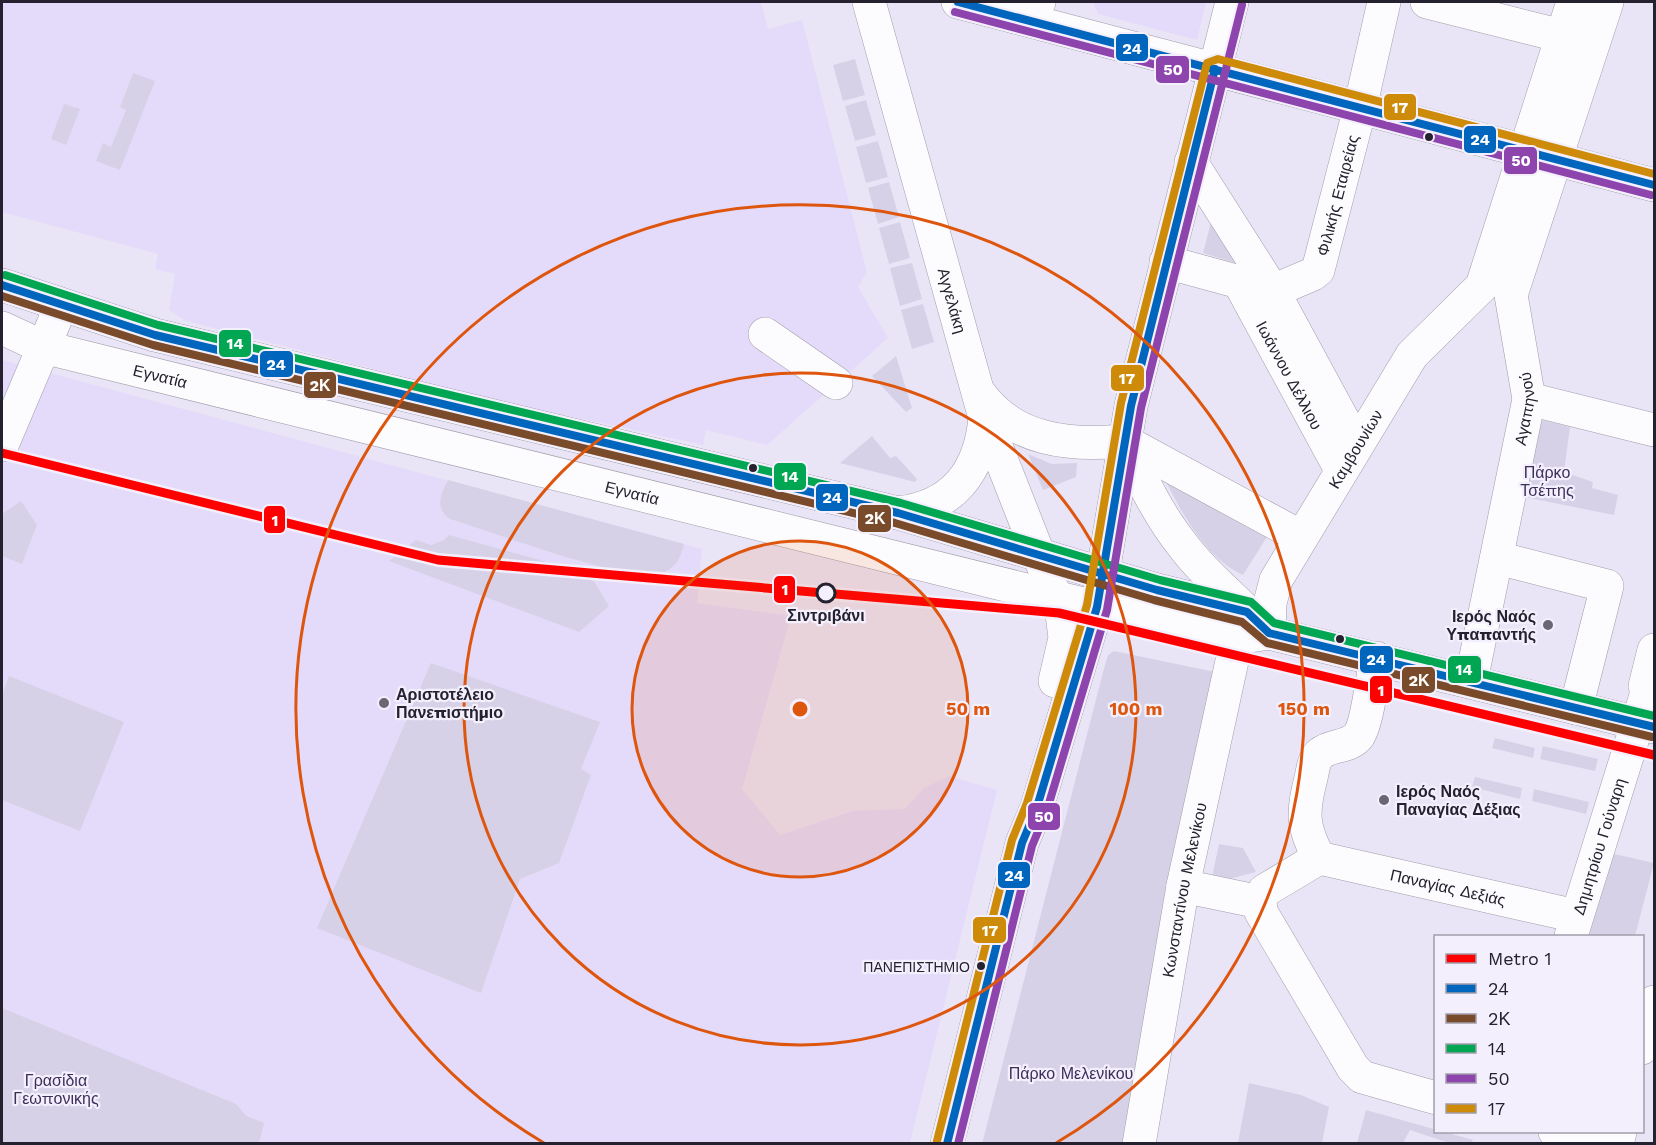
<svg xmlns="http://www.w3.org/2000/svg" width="1656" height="1145" font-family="'Work Sans',sans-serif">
	<rect width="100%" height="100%" fill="#eae5f6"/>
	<path fill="#e4dbfa" d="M2 2H761L768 29 802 20 867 272 858 287 888 338 767 445 706 430 703 445 499 401 186 321 169 310 175 274 155 269 158 254 2 212Z
		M1093 2H1206L1197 40 1098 14Z
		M2 360 702 549 697 603 791 616 742 789 780 835 853 811 905 809 924 788 949 776 997 790 910 1143H2Z"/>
	<path fill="#d7d1e7" d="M855 59 865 95 843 101 833 65Z
		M133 73 155 81 120 170 96 161 103 143 111 147 126 110 120 107Z
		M866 100 876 135 855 141 845 106Z
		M64 104 80 109 66 145 51 139Z
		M878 141 888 177 866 183 856 147Z
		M889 182 899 217 878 224 868 188Z
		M1213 214 1238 256 1233 262 1203 253Z
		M900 222 910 258 889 264 879 228Z
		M912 263 922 299 900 306 890 268Z
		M923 304 934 342 912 349 901 310Z
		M896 356 912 408 906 412 872 376Z
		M1542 420 1570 427 1564 472 1593 482 1592 488 1618 495 1614 515 1524 497Z
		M872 436 890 458 896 456 917 479 915 482 840 463Z
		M1028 454 1052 464 1077 463 1076 477 1043 490Z
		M1162 474 1272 529 1243 575C1205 558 1180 510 1162 474Z
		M448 480 684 544C680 559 676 569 659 574 627 583 490 531 450 519 434 508 441 494 448 480Z
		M21 501 37 525 22 564 2 556V514Z
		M449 535 547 562 594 581 609 606 579 632 389 561 416 540 431 545 444 540Z
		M1114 651 1220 673 1130 1143 982 1144 1103 672 1108 655Z
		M431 663 600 722 581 769 591 775 559 863 520 879 481 993 317 928Z
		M9 676 124 722 80 831 2 800V695Z
		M1495 738 1535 748 1533 758 1492 748Z
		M1543 746 1598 759 1595 771 1540 759Z
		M1475 777 1522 788 1520 799 1472 787Z
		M1534 789 1589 802 1586 814 1532 801Z
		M1219 844 1243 848 1256 872 1225 880 1212 877Z
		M1606 852 1654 863 1635 936H1584Z
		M2 1008 236 1104 246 1116 264 1123 259 1143H2Z
		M1249 1083 1301 1095 1329 1107 1322 1143H1238Z
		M1366 1110 1473 1140 1471 1143H1449L1410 1130 1403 1143H1357Z"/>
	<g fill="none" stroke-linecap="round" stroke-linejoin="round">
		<defs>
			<g id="minor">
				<path d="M1427 2 1582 41"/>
				<path d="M1015 17 1039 2"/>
				<path d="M1191 162 1273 291 1356 444"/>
				<path id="s1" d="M1166 262 1273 291 1313 274 1318 270 1360 108 1384 2"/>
				<path id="s2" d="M1239 282 1341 470"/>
				<path d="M765 334 836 383"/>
				<path d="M1529 399 1654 430"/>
				<path d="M1124 441 1301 537"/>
				<path d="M2 445 61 306"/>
				<path d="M1498 558 1607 586 1576 708"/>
				<path id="s3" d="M1269 633 1270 603 1276 580 1412 355 1482 286 1573 2"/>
				<path d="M1654 650 1645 686 1654 688"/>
				<path id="s4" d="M1471 681 1529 399 1511 295 1607 2"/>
				<path d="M1319 858C1302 827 1302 812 1311 778 1313 769 1314 758 1321 753 1332 744 1350 748 1359 735 1367 723 1373 676 1376 658"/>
				<path d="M1183 886 1260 902"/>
				<path id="s5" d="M1571 936 1649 686"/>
				<path d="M1642 1048 1654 1002"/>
				<path id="s6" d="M1436 1098 1362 1077 1353 1068 1261 912 1260 900 1264 891 1319 858 1576 916"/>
				<path d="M1555 1132 1598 1144"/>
				<path id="s7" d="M1139 1144 1183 886 1237 638"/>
				<path d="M1617 1144 1620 1132"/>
			</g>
			<g id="major">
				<path id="s8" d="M869 2 985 418 1062 614 1065 638 1055 681"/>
				<path d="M958 2 1654 185"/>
				<path d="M2 285 155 335 898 513 1157 590 1247 612"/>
				<path id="s9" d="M2 328 43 347 1148 620 1237 638 1269 633 1654 727"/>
				<path d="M980 394C1014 441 1070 446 1124 441"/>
				<path d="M1124 441C1141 478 1158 515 1184 547 1202 571 1225 590 1246 611"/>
				<path d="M898 513C953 507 980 472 985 418"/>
				<path d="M947 1144 1022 843 1037 807 1097 607 1131 406 1232 2"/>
			</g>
		</defs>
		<use href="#minor" stroke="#a09ca9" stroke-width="34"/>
		<use href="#major" stroke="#a09ca9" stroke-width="34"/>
		<use href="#minor" stroke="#fcfbfe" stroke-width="33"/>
		<use href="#major" stroke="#fcfbfe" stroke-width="33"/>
		<defs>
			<path id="bus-1" d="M958 2 1654 185
				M2 285 155 335 898 513 1157 590 1247 612 1269 633 1654 727
				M947 1144 1022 843 1037 807 1097 607 1131 406 1215 69"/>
			<path id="bus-2" d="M2 296 153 345 895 523 1154 600 1242 622 1267 643 1652 737"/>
			<path id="bus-3" d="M5 275 158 325 901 503 1160 580 1251 602 1274 623 1654 716"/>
			<path id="bus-4" d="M955 12 1651 195
				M958 1144 1032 846 1047 810 1107 610 1141 408 1242 5"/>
			<path id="bus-5" d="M937 1141 1012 840 1027 803 1087 605 1121 403 1207 63 1218 59 1654 174"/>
		</defs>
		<use href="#bus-1" stroke="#f3effd" stroke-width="12"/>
		<use href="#bus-2" stroke="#f3effd" stroke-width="12"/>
		<use href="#bus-3" stroke="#f3effd" stroke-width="12"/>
		<use href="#bus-4" stroke="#f3effd" stroke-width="12"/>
		<use href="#bus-5" stroke="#f3effd" stroke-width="12"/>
		<use href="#bus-1" stroke="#0065bd" stroke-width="8"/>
		<use href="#bus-2" stroke="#7a4b2a" stroke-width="8"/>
		<use href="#bus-3" stroke="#00a651" stroke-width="8"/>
		<use href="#bus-4" stroke="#8e44ad" stroke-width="8"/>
		<use href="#bus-5" stroke="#cd8b09" stroke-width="8"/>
		<defs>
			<path id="metro-1" d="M2 453 438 560 1059 613 1654 755"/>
		</defs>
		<use href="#metro-1" stroke="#f3effd" stroke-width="14"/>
		<use href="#metro-1" stroke="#f00" stroke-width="9"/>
	</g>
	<circle cx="800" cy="709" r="168" fill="#de560e" fill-opacity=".12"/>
	<g fill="none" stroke="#de560e" stroke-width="3">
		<circle cx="800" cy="709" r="168"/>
		<circle cx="800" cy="709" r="336"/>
		<path d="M544 1143A504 504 0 1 1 1056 1143"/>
	</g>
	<g fill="#25212e" stroke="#f3effd" stroke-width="2">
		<circle cx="1429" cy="137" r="5"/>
		<circle cx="753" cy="468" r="5"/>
		<circle cx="1340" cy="639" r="5"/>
		<circle cx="981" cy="966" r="5"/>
	</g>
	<circle fill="#f3effd" stroke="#25212e" stroke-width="3" cx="826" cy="593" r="9"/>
	<g fill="#6a6674" stroke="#f3effd" stroke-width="2">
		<circle cx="1548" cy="625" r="6"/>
		<circle cx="384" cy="703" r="6"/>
		<circle cx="1384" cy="800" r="6"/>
	</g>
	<g text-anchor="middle" stroke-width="4.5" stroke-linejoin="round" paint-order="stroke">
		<g font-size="14" fill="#25212e" stroke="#f3effd" text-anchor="end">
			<text x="970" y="972">ΠΑΝΕΠΙΣΤΗΜΙΟ</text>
		</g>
		<g font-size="16" fill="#25212e" stroke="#f3effd">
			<text dy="6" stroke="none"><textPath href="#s1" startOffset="238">Φιλικής Εταιρείας</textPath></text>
			<text dy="6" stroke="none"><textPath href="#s8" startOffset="310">Αγγελάκη</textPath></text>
			<text dy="6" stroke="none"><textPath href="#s9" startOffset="166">Εγνατία</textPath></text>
			<text dy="6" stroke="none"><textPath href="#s2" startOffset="106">Ιωάννου Δέλλιου</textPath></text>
			<text dy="6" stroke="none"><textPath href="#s4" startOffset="278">Αγαπηνού</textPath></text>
			<text dy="6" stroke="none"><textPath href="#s3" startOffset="207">Καμβουνίων</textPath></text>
			<text dy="6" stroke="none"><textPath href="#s9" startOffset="652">Εγνατία</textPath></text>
			<text dy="6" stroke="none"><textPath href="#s5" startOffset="94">Δημητρίου Γούναρη</textPath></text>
			<text dy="6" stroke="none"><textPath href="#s6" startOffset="489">Παναγίας Δεξιάς</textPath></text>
			<text dy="6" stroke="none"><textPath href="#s7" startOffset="258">Κωνσταντίνου Μελενίκου</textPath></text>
		</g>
		<g font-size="16" fill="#3e2f5a" stroke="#f3effd">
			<text x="1547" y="478">Πάρκο<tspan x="1547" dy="18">Τσέπης</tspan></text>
			<text x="1071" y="1079">Πάρκο Μελενίκου</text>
			<text x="56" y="1086">Γρασίδια<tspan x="56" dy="18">Γεωπονικής</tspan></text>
		</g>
		<g font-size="16" font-weight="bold" fill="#25212e" stroke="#f3effd">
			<text x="826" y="621">Σιντριβάνι</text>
		</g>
		<g font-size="16" font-weight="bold" fill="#25212e" stroke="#f3effd" text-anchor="start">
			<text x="1536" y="622" text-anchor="end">Ιερός Ναός<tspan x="1536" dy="18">Υπαπαντής</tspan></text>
			<text x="396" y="700">Αριστοτέλειο<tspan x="396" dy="18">Πανεπιστήμιο</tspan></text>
			<text x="1396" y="797">Ιερός Ναός<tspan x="1396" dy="18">Παναγίας Δέξιας</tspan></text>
		</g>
	</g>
	<circle cx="800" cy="709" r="9" fill="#de560e" stroke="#f3effd" stroke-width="3"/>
	<g font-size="18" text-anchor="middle" font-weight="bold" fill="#de560e" stroke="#f3effd" stroke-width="4.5" stroke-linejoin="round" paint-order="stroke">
		<text x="968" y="715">50 m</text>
		<text x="1136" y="715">100 m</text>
		<text x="1304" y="715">150 m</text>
	</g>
	<g stroke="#f3effd" stroke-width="2">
		<rect x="1115" y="33" width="34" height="29" rx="6" fill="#0065bd"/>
		<rect x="1155" y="55" width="35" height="29" rx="6" fill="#8e44ad"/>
		<rect x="1383" y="93" width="34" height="28" rx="6" fill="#cd8b09"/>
		<rect x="1463" y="125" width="34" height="29" rx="6" fill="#0065bd"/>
		<rect x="1503" y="146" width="35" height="29" rx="6" fill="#8e44ad"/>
		<rect x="218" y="329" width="34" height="29" rx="6" fill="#00a651"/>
		<rect x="259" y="350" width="35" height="28" rx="6" fill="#0065bd"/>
		<rect x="1110" y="364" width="35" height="28" rx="6" fill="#cd8b09"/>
		<rect x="303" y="371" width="34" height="28" rx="6" fill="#7a4b2a"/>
		<rect x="773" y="462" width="34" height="29" rx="6" fill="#00a651"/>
		<rect x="815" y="483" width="34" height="29" rx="6" fill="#0065bd"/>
		<rect x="857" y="504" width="35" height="29" rx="6" fill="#7a4b2a"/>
		<rect x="263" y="505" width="23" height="29" rx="6" fill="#f00"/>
		<rect x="773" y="575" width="23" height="29" rx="6" fill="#f00"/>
		<rect x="1359" y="645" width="35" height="29" rx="6" fill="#0065bd"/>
		<rect x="1447" y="655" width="35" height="29" rx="6" fill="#00a651"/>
		<rect x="1401" y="666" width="35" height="28" rx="6" fill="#7a4b2a"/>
		<rect x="1369" y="675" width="24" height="29" rx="6" fill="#f00"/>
		<rect x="1027" y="802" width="34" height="29" rx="6" fill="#8e44ad"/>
		<rect x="997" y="861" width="34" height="28" rx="6" fill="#0065bd"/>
		<rect x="972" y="916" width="35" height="28" rx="6" fill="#cd8b09"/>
	</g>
	<g font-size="16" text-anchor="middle" font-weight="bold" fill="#fff">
		<text x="1132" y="54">24</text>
		<text x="1173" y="75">50</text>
		<text x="1400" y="113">17</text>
		<text x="1480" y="145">24</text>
		<text x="1521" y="166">50</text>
		<text x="235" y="349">14</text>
		<text x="276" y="370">24</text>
		<text x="1127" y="384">17</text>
		<text x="320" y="391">2Κ</text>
		<text x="790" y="482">14</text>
		<text x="832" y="503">24</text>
		<text x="875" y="524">2Κ</text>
		<text x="275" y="526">1</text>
		<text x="785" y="595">1</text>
		<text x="1376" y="665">24</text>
		<text x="1464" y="675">14</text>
		<text x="1419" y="686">2Κ</text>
		<text x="1381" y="696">1</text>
		<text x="1044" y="822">50</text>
		<text x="1014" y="881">24</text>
		<text x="990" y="936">17</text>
	</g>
	<rect width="1656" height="1145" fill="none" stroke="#25212e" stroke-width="6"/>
	<rect x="1434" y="935" width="210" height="198" fill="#f3effd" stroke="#a19daa" stroke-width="1.5"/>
	<rect x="1446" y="954" width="30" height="9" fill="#ff0000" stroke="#a19daa" stroke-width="1.5"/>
	<text x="1488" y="965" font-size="18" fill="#25212e">Metro 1</text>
	<rect x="1446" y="984" width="30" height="9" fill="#0065bd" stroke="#a19daa" stroke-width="1.5"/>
	<text x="1488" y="995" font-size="18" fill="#25212e">24</text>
	<rect x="1446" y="1014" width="30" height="9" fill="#7a4b2a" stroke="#a19daa" stroke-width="1.5"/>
	<text x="1488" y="1025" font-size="18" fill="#25212e">2Κ</text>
	<rect x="1446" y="1044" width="30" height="9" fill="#00a651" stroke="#a19daa" stroke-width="1.5"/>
	<text x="1488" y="1055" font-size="18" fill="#25212e">14</text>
	<rect x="1446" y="1074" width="30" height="9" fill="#8e44ad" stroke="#a19daa" stroke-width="1.5"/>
	<text x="1488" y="1085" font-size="18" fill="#25212e">50</text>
	<rect x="1446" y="1104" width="30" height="9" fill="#cd8b09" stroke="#a19daa" stroke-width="1.5"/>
	<text x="1488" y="1115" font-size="18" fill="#25212e">17</text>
</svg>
